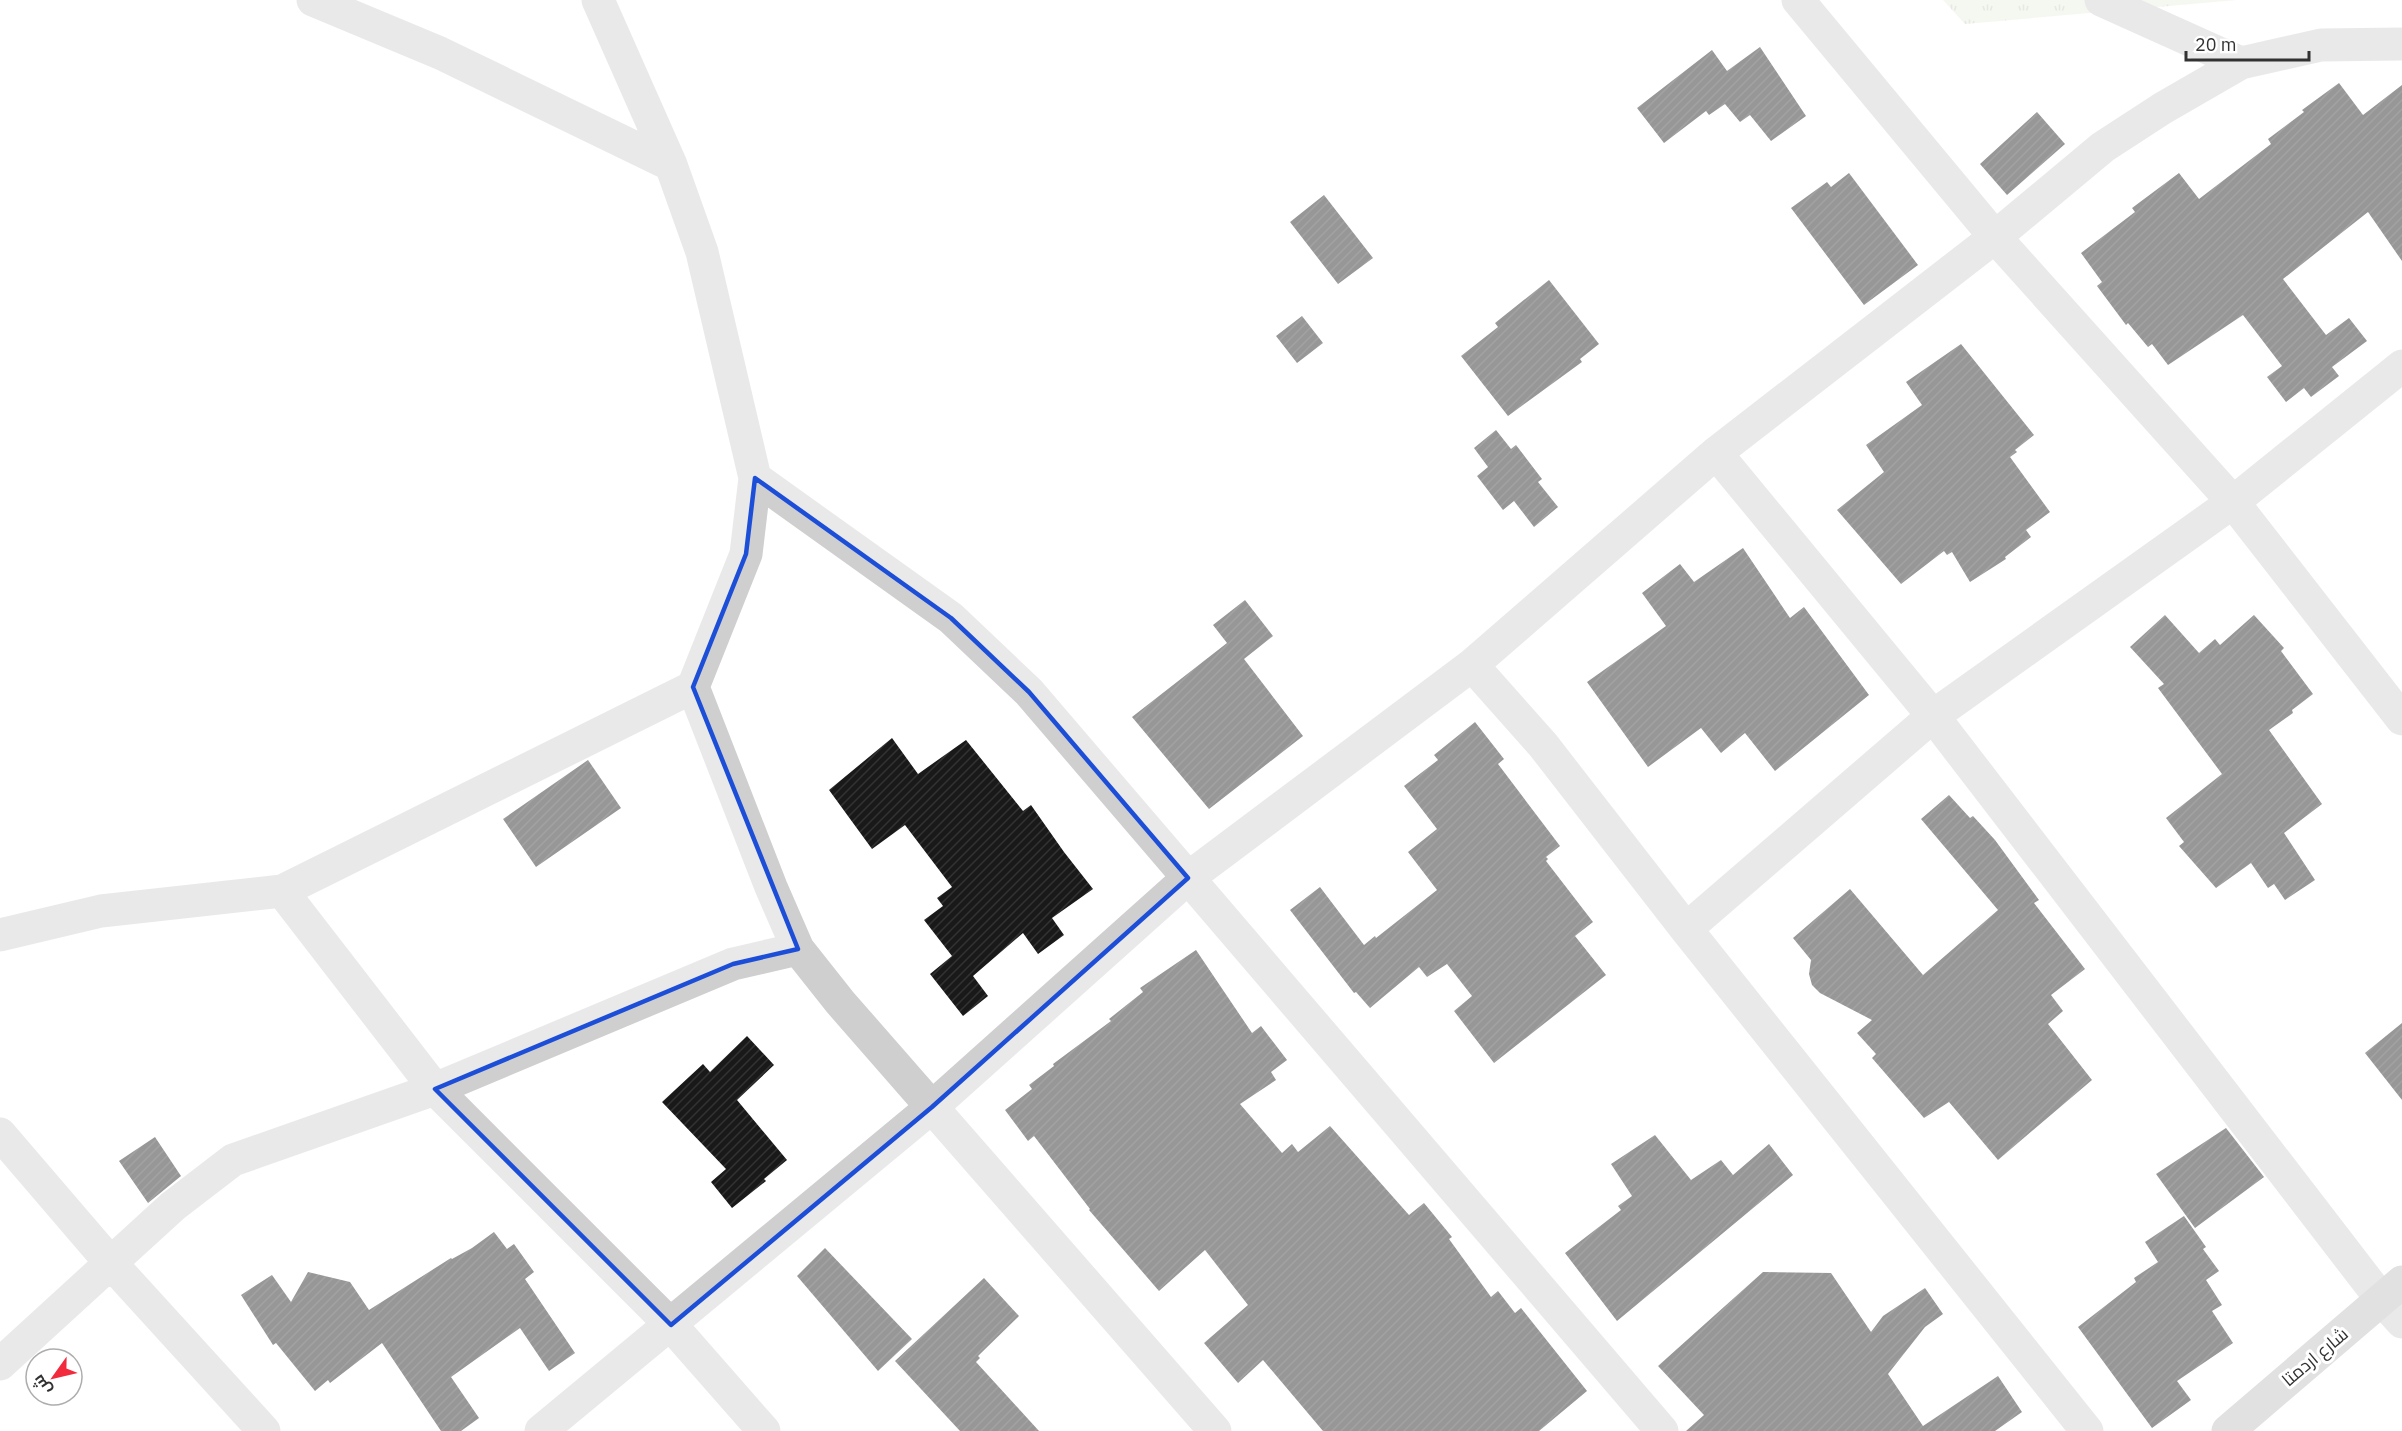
<svg xmlns="http://www.w3.org/2000/svg" width="2402" height="1431" font-family="'IBM Plex Sans',Cairo,sans-serif">
	<defs>
		<pattern id="grass-tufts" width="24" height="20" patternUnits="userSpaceOnUse" patternTransform="scale(1.5)"><rect width="24" height="20" fill="#e8efdf"/><path d="M3 7l-1-3M5 7V3M7 7l1-3M15 17l-1-3M17 17v-4M19 17l1-3" fill="none" stroke="#c7cdc0"/></pattern>
		<pattern id="building-hatch" width="6" height="6" patternUnits="userSpaceOnUse" patternTransform="scale(1.5)"><rect width="6" height="6" fill="#191919"/><path d="M-1 1l2-2M0 6l6-6M5 7l2-2" fill="none" stroke="#323232"/></pattern>
	</defs>
	<rect width="100%" height="100%" fill="#fff"/>
	<path fill="url(#grass-tufts)" d="M1943 0H2237L1965 24Z"/>
	<path fill="url(#building-hatch)" d="M1760 47 1806 116 1771 141 1750 115 1740 122 1725 104 1709 115 1706 111 1664 143 1637 108 1712 50 1727 71Z
		M2339 83 2363 115 2402 85V261L2368 212 2283 279 2326 335 2349 318 2367 341 2332 367 2339 376 2311 397 2304 388 2286 402 2267 377 2282 366 2243 315 2168 365 2152 344 2148 347 2128 323 2126 325 2097 286 2102 282 2081 253 2135 212 2132 208 2179 173 2199 199 2271 144 2268 139 2304 112 2302 110Z
		M2037 112 2065 144 2007 195 1980 164Z
		M1849 173 1918 265 1864 305 1791 208 1827 182 1831 187Z
		M1324 195 1373 258 1338 284 1290 222Z
		M1549 280 1599 344 1580 359 1582 362 1508 416 1461 356 1498 327 1495 323Z
		M1302 316 1323 343 1297 363 1276 336Z
		M1961 344 2034 435 2015 450 2017 452 2010 457 2050 512 2026 530 2031 537 2005 557 2006 559 1970 582 1952 552 1947 555 1944 551 1901 584 1837 510 1884 472 1866 445 1922 405 1906 382Z
		M1496 430 1511 449 1516 445 1542 479 1538 482 1558 507 1534 527 1514 501 1503 510 1477 476 1488 467 1474 448Z
		M1743 548 1790 618 1804 607 1869 695 1775 771 1745 733 1721 753 1701 728 1648 767 1587 682 1666 626 1642 593 1680 564 1694 582Z
		M1245 600 1273 636 1244 659 1303 736 1209 809 1132 717 1227 643 1213 625Z
		M2165 615 2199 653 2215 639 2220 645 2254 615 2284 648 2281 651 2313 694 2292 710 2293 713 2269 730 2322 804 2284 833 2315 880 2285 900 2274 884 2268 888 2251 863 2216 888 2179 846 2184 842 2166 818 2222 774 2158 688 2164 684 2130 647Z
		M1475 722 1504 759 1498 764 1560 846 1546 857 1548 859 1546 861 1593 922 1575 936 1606 975 1494 1063 1454 1011 1472 996 1447 964 1427 977 1419 967 1370 1008 1356 992 1354 993 1290 910 1320 887 1364 945 1375 936 1376 938 1437 890 1408 852 1437 829 1404 786 1438 760 1434 755Z
		M892 738 918 774 966 740 1023 811 1031 805 1064 852 1093 889 1052 918 1064 935 1038 954 1023 933 973 976 988 996 963 1016 930 974 952 956 924 920 943 906 937 898 952 887 905 825 872 849 829 790Z
		M588 760 621 808 536 867 503 819Z
		M1949 795 1970 818 1973 816 1995 840 2039 900 2034 903 2085 969 2051 995 2063 1011 2048 1024 2092 1080 1998 1160 1949 1102 1924 1118 1872 1058 1876 1054 1857 1033 1872 1020 1820 993 1812 985 1809 974 1811 960 1793 938 1850 889 1923 975 1998 910 1921 819Z
		M1196 950 1252 1033 1261 1026 1287 1060 1271 1072 1276 1080 1240 1104 1282 1153 1292 1144 1298 1152 1330 1126 1409 1215 1424 1203 1452 1237 1449 1239 1491 1297 1498 1291 1515 1313 1521 1308 1587 1391 1539 1431H1323L1263 1360 1238 1383 1204 1343 1248 1305 1205 1250 1159 1291 1089 1210 1090 1209 1034 1136 1028 1141 1005 1110 1032 1089 1029 1085 1054 1066 1053 1064 1111 1021 1109 1019 1143 992 1140 988Z
		M2402 1023V1100L2365 1053Z
		M747 1036 774 1065 737 1100 787 1160 764 1179 766 1181 732 1208 711 1182 726 1169 662 1102 703 1064 710 1072Z
		M2226 1128 2264 1177 2195 1228 2156 1174Z
		M1655 1135 1691 1180 1721 1160 1733 1175 1769 1144 1793 1175 1617 1321 1565 1253 1621 1210 1618 1206 1632 1196 1611 1164Z
		M155 1137 181 1176 148 1203 119 1161Z
		M2184 1216 2206 1247 2203 1249 2219 1271 2206 1280 2222 1305 2212 1311 2233 1343 2177 1381 2191 1400 2152 1428 2078 1327 2136 1282 2134 1278 2158 1262 2145 1242Z
		M494 1232 507 1249 514 1244 534 1272 525 1279 575 1353 549 1371 520 1328 451 1377 479 1418 461 1431H441L382 1343 330 1383 328 1380 315 1391 276 1343 273 1345 241 1295 272 1275 291 1302 308 1272 350 1282 369 1310 451 1258 452 1259 472 1248Z
		M825 1248 912 1339 878 1371 797 1276Z
		M1763 1272 1831 1273 1871 1332 1883 1316 1925 1288 1943 1314 1925 1327 1888 1374 1923 1426 1998 1376 2022 1412 1995 1431H1686L1704 1415 1658 1366Z
		M984 1278 1019 1316 978 1356 980 1358 976 1362 1039 1431H960L895 1361Z"/>
	<g fill="none" stroke-linecap="round" stroke-linejoin="round">
		<path stroke="#cfcfcf" stroke-width="33" d="M313 0 440 53 671 165
			M598 0 671 165 702 252 755 478 746 554 693 687 771 887 798 949 840 1002 1215 1431
			M1798 0 1995 237 2233 502 2402 719
			M2101 0 2241 63
			M1716 453 1933 716 2382 1300 2402 1322
			M755 478 951 618 1029 692 1662 1431
			M1472 665 1543 745 1686 929 2087 1431
			M282 891 435 1089 671 1325 764 1431
			M1686 929 1933 716 2233 502 2402 366
			M0 935 101 911 282 891 693 687
			M0 1134 109 1261 264 1431
			M0 1364 173 1206 233 1160 435 1089 733 964 798 949
			M541 1431 932 1107 1188 878 1472 665 1716 453 1995 237 2103 147 2163 108 2241 63 2321 45 2402 44"/>
		<path stroke="#bcbcbc" stroke-width="33" d="M2228 1431 2402 1282"/>
	</g>
	<path d="M0 0H2402V1431H0ZM755 478 951 618 1029 692 1188 878 932 1107 671 1325 435 1089 733 964 798 949 693 687 746 554Z" fill="#fff" fill-opacity=".55" fill-rule="evenodd"/>
	<path fill="none" stroke="#1d4ed8" stroke-width="4.5" stroke-linejoin="round" d="M755 478 951 618 1029 692 1188 878 932 1107 671 1325 435 1089 733 964 798 949 693 687 746 554Z"/>
	<g text-anchor="middle" stroke-width="6" stroke-linejoin="round" paint-order="stroke">
		<g font-size="18" fill="#323232" stroke="#fff">
			<text transform="translate(2315 1357) rotate(-40)" y="6">شارع اردمتا</text>
		</g>
	</g>
	<g transform="translate(54 1377) rotate(236)"><circle r="28" fill="#ffffff" stroke="#adadad" stroke-width="1.5"/>
	<path d="M0-4.5L10 22L0 15L-10 22Z" fill="#f12b3d"/>
	<text y="-9" font-size="16" font-weight="bold" text-anchor="middle" fill="#323232">ش</text>
	</g>
	<path d="M2186 51v9h123v-9" fill="none" stroke="#323232" stroke-width="3"/>
	<text x="2195" y="51" font-size="18" fill="#323232" stroke="#ffffff" stroke-width="4.5" paint-order="stroke">20 m</text>
</svg>
